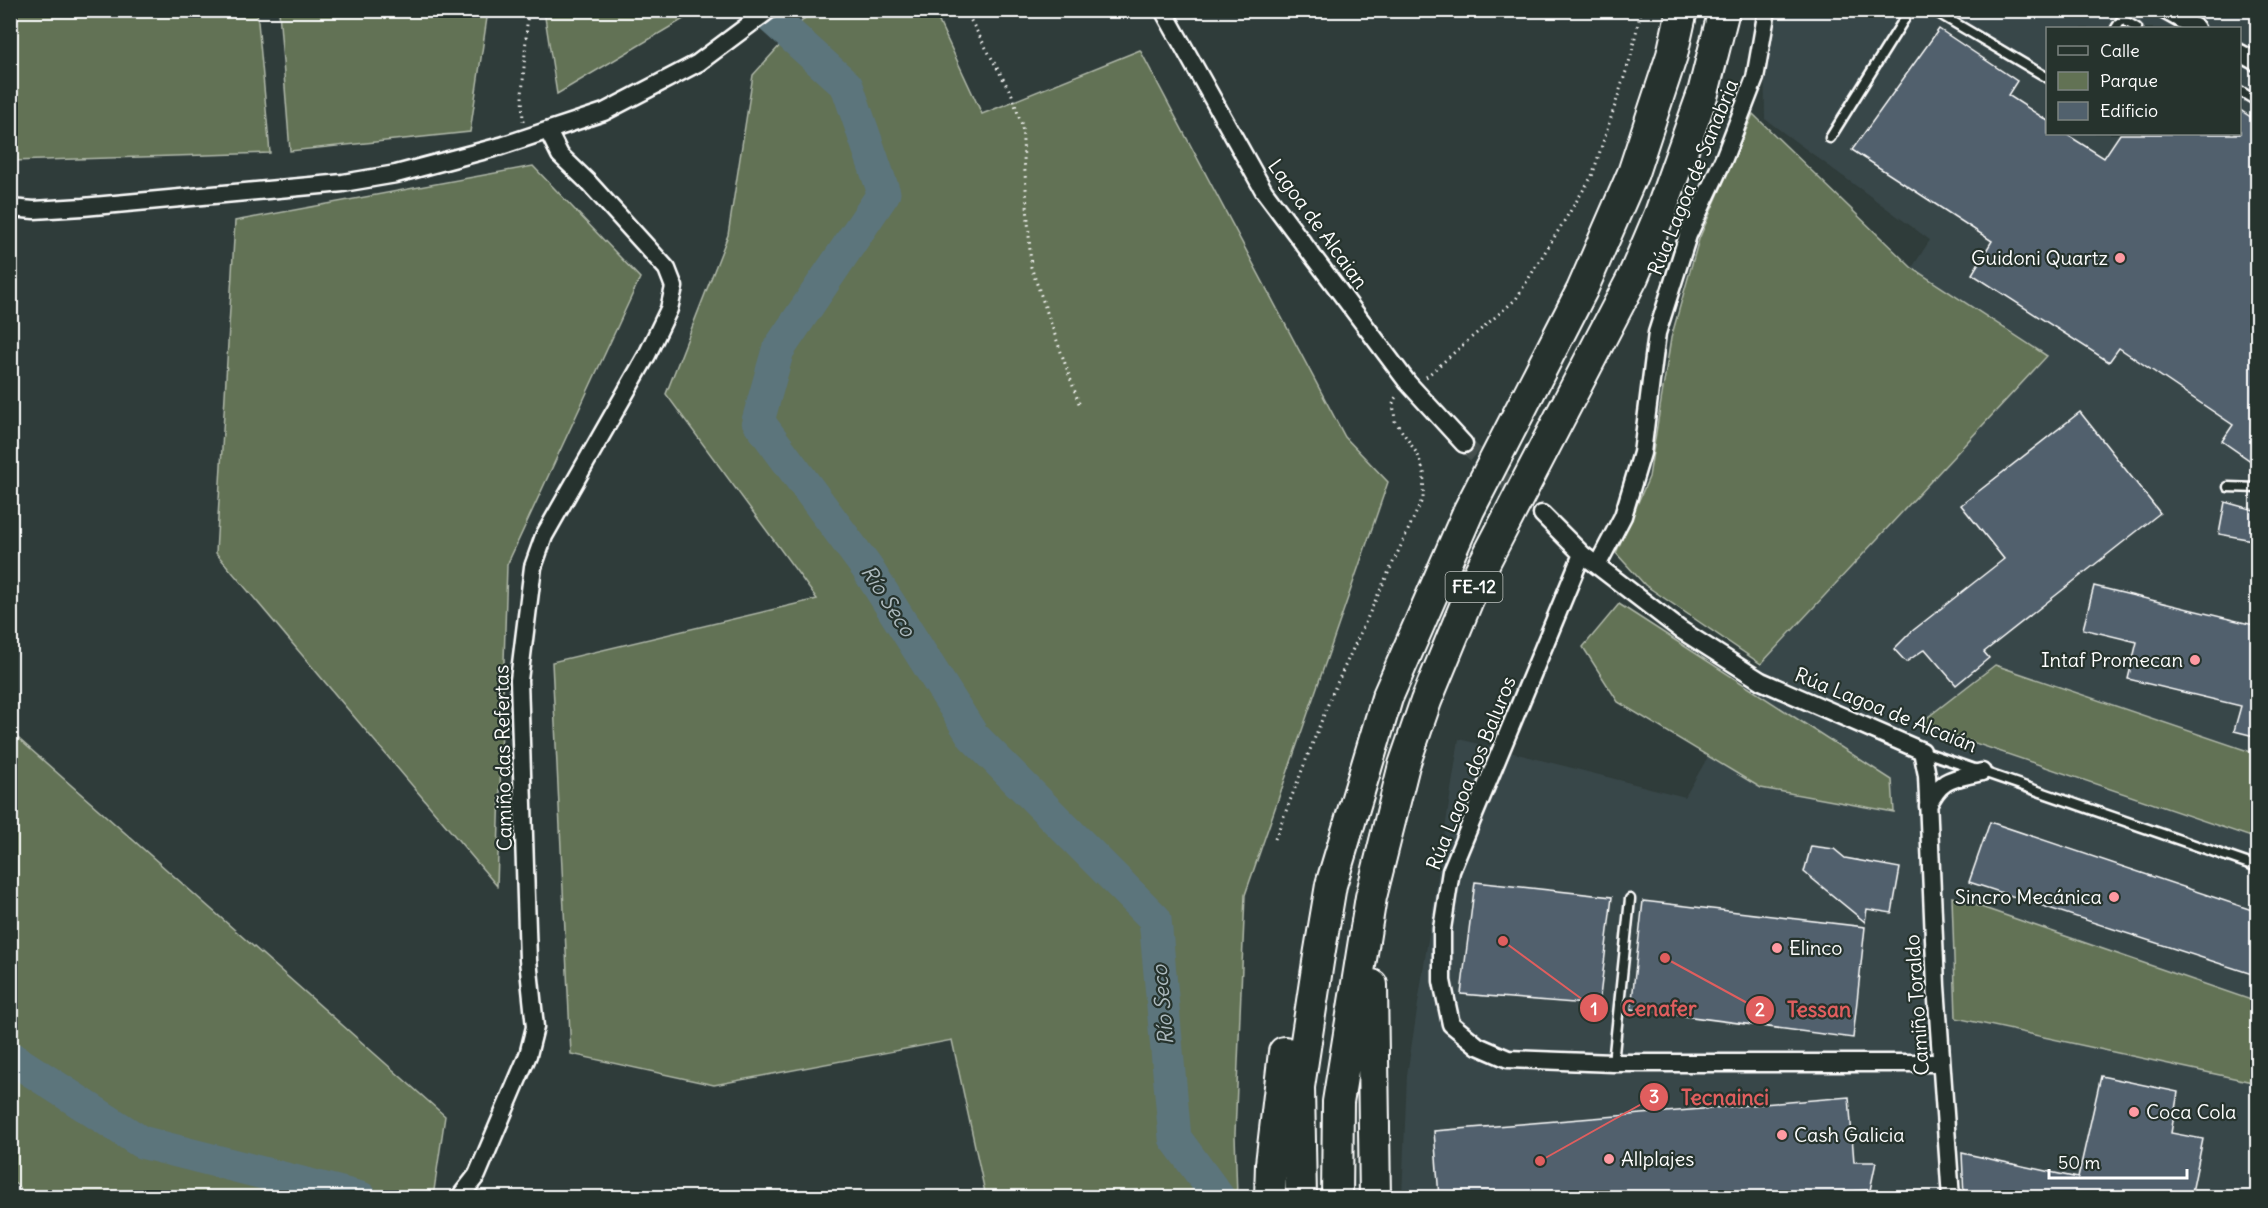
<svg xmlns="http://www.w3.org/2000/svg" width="2268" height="1208" font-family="Delius,sans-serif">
	<rect width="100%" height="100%" fill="#2f3c3a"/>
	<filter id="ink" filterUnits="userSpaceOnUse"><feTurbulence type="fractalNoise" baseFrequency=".0167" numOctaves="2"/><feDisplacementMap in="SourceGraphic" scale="12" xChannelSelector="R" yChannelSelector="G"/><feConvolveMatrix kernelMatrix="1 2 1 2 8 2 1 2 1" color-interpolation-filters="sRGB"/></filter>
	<g filter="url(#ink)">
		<path fill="#394749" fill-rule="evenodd" d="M1764 11H2257V1197L1402 1198 1407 1075 1459 739 1685 797 1761 664 2047 356 1912 268 1930 240 1765 119ZM2048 28H2240V134H2048Z"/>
		<path fill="#627254" stroke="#b0b8aa" stroke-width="1.5" d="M812 10 934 11 982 114 1140 50 1345 437 1388 482 1245 895 1235 1134 1237 1197H986L952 1040 714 1085 571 1054 552 662 817 599 666 394 728 235 753 75Z
			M10 11H257L270 153 11 161Z
			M279 11H488L470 132 290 151Z
			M544 11V10L697 11 557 94Z
			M1753 114 1912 268 2047 356 1761 664 1645 585 1616 553 1649 477 1671 338 1699 239Z
			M533 166 640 278 507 565 497 886 216 553 235 221Z
			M1619 604 1892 780 1894 812 1761 788 1618 702 1583 647Z
			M1995 665 2257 754V839L1919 724Z
			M11 732 445 1116 433 1197 29 1198 11 1179Z
			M1952 897 2257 1002V1083L1956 1018Z"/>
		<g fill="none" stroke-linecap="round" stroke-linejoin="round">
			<path stroke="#5b747c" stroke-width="33" d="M763 10 847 86 884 193 778 350 758 421 867 568 973 736 1155 919 1175 1138 1219 1198
				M10 1057 141 1142 361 1198"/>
		</g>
		<path fill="#51616d" stroke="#fff" stroke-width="1.5" d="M1939 29 2017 81 2008 95 2048 121V134H2066L2104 158 2120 134H2240V110L2258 122V466L2222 441 2233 425 2119 348 2109 362 1972 274 1992 241 1852 150Z
			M2080 412 2160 513 1984 652 1989 658 1956 685 1925 649 1906 662 1894 649 1911 632 2004 559 1961 505Z
			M2225 502 2258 511V541L2219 534Z
			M2094 586 2258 626V737L2234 731 2241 706 2128 679 2137 642 2083 629Z
			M1990 822 2258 912V976L1969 882Z
			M1811 846 1834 849 1845 858 1900 868 1892 913 1867 909 1865 922 1804 872Z
			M1475 882 1612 897 1599 1005 1461 994Z
			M1643 901 1865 927 1853 1038 1631 1009Z
			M2101 1076 2178 1092 2171 1133 2203 1139 2191 1197H1964L1962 1153 2078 1178Z
			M1849 1097 1854 1162H1876L1870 1190 1856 1191 1857 1197H1439L1434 1131Z"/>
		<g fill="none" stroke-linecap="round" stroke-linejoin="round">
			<path stroke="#44504e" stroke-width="16" stroke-dasharray="16 8" stroke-linecap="butt" d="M1464 444 1542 514"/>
			<defs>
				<path id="lane" d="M1933 10 2048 78
					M2127 10 2122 19 2137 28
					M2116 28 2122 19
					M2240 91 2258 102
					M1830 138 1910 10
					M2228 487 2258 488
					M1922 751 2258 867
					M1613 1063 1630 899"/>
				<path id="street" d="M1163 10 1264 191 1408 383 1464 444
					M2164 10 2196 28
					M2240 53 2258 63
					M10 208 34 210 83 207 343 183 396 174 501 146 604 112 698 63 769 10
					M1542 514 1582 554 1681 630 1761 681 1922 751 1927 775 1936 986 1951 1198
					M1582 554 1451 871 1442 929V981L1451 1024 1478 1046 1508 1059 1613 1063H1941
					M1598 564 1623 516 1642 453 1657 333 1688 235 1724 158 1755 78 1767 10
					M1928 806C1941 777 1954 779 1982 772
					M459 1198 477 1175 528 1055 535 1027 528 960 519 680 533 567 544 536 647 355 669 309 674 287 667 269 589 183 560 155 548 131"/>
				<path id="highway" d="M1372 985 1375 1198
					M1270 1198 1271 1164 1284 1052
					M1301 1198 1299 1087 1318 962 1331 885 1387 698 1469 510 1582 290 1633 173 1672 55 1682 10
					M1337 1198 1338 1102 1371 897 1404 765 1426 701 1478 575 1633 277 1659 216 1703 93 1724 10"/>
			</defs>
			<use href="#lane" stroke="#fff" stroke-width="13"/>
			<use href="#street" stroke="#fff" stroke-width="21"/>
			<use href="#highway" stroke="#fff" stroke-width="34"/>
			<path stroke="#fff" stroke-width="3" stroke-dasharray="1.5 4.5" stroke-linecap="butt" d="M965 10 1012 95 1022 126 1031 267 1080 406
				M523 122 522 96 528 10
				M1426 377 1516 299 1592 176 1631 56 1641 10
				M1275 839 1332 694 1423 498 1424 473 1418 455 1395 421 1393 401 1397 396"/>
			<use href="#lane" stroke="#26332d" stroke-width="8"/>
			<use href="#street" stroke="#26332d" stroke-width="16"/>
			<use href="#highway" stroke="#26332d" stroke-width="30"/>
		</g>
	</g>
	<g fill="#ff9aa2" stroke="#26332d" stroke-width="2">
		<circle cx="2120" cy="258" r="6"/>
		<circle cx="2195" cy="660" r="6"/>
		<circle cx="2114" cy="897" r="6"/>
		<circle cx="1777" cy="948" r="6"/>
		<circle cx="2134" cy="1112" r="6"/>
		<circle cx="1782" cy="1135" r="6"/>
		<circle cx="1609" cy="1159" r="6"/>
	</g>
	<g text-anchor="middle" stroke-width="4.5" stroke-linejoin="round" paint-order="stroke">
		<rect fill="#26332d" stroke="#bec2c0" stroke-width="1.5" x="1445.5" y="572" width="57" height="30" rx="4.5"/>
		<g font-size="18" font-weight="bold" fill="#fff">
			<text x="1474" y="593">FE-12</text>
		</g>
		<g font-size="20" fill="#fff" stroke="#26332d">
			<text transform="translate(1693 177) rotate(-68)" y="7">Rúa Lagoa de Sanabria</text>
			<text transform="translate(1318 224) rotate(54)" y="7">Lagoa de Alcaian</text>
			<text transform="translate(1886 710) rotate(22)" y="7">Rúa Lagoa de Alcaián</text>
			<text transform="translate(503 758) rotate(-91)" y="7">Camiño das Refertas</text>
			<text transform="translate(1471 773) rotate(-68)" y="7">Rúa Lagoa dos Baluros</text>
			<text transform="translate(1917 1005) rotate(-94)" y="7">Camiño Toraldo</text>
		</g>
		<g font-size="20" fill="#fff" stroke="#26332d" text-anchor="start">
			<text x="2108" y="265" text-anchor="end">Guidoni Quartz</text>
			<text x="2183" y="667" text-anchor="end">Intaf Promecan</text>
			<text x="2102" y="904" text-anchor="end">Sincro Mecánica</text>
			<text x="1789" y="955">Elinco</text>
			<text x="2146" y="1119">Coca Cola</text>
			<text x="1794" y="1142">Cash Galicia</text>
			<text x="1621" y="1166">Allplajes</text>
		</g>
		<g font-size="21" font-style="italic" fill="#adbabe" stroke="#26332d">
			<text transform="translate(888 601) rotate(57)" y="7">Río Seco</text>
			<text transform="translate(1163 1005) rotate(-95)" y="7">Río Seco</text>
		</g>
	</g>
	<path fill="none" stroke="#e05e5e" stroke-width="2" d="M1503 941L1594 1008M1665 958L1760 1010M1540 1161L1654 1097"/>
	<g fill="#e05e5e" stroke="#26332d" stroke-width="2">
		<circle cx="1503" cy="941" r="6"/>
		<circle cx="1665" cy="958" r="6"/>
		<circle cx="1540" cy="1161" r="6"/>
		<circle cx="1594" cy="1008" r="15"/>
		<circle cx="1760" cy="1010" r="15"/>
		<circle cx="1654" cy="1097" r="15"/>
	</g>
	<g font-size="18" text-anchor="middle" font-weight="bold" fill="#fff">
		<text x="1594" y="1015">1</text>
		<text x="1760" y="1016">2</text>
		<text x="1654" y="1103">3</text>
	</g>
	<g font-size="21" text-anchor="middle" font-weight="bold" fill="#e05e5e" stroke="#26332d" stroke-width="4.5" stroke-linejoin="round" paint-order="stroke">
		<text x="1659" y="1016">Cenafer</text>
		<text x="1819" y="1017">Tessan</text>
		<text x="1725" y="1105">Tecnainci</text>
	</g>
	<rect width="2268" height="1208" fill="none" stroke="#26332d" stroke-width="36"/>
	<rect x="18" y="18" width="2232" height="1172" fill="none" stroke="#fff" stroke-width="2" filter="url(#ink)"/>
	<rect x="2046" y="27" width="195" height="108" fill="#26332d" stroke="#7d8581" stroke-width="1.5"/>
	<rect x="2058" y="46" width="30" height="9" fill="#26332d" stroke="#7d8581" stroke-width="1.5"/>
	<text x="2100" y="57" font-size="18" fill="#ffffff">Calle</text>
	<rect x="2058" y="72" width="30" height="18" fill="#627254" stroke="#7d8581" stroke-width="1.5"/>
	<text x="2100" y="87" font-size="18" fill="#ffffff">Parque</text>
	<rect x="2058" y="102" width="30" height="18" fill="#51616d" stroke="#7d8581" stroke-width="1.5"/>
	<text x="2100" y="117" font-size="18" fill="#ffffff">Edificio</text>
	<path d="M2049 1169v9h138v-9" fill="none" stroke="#ffffff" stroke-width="3"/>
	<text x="2058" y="1169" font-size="18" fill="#ffffff" stroke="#26332d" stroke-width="4.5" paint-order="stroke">50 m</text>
</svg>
